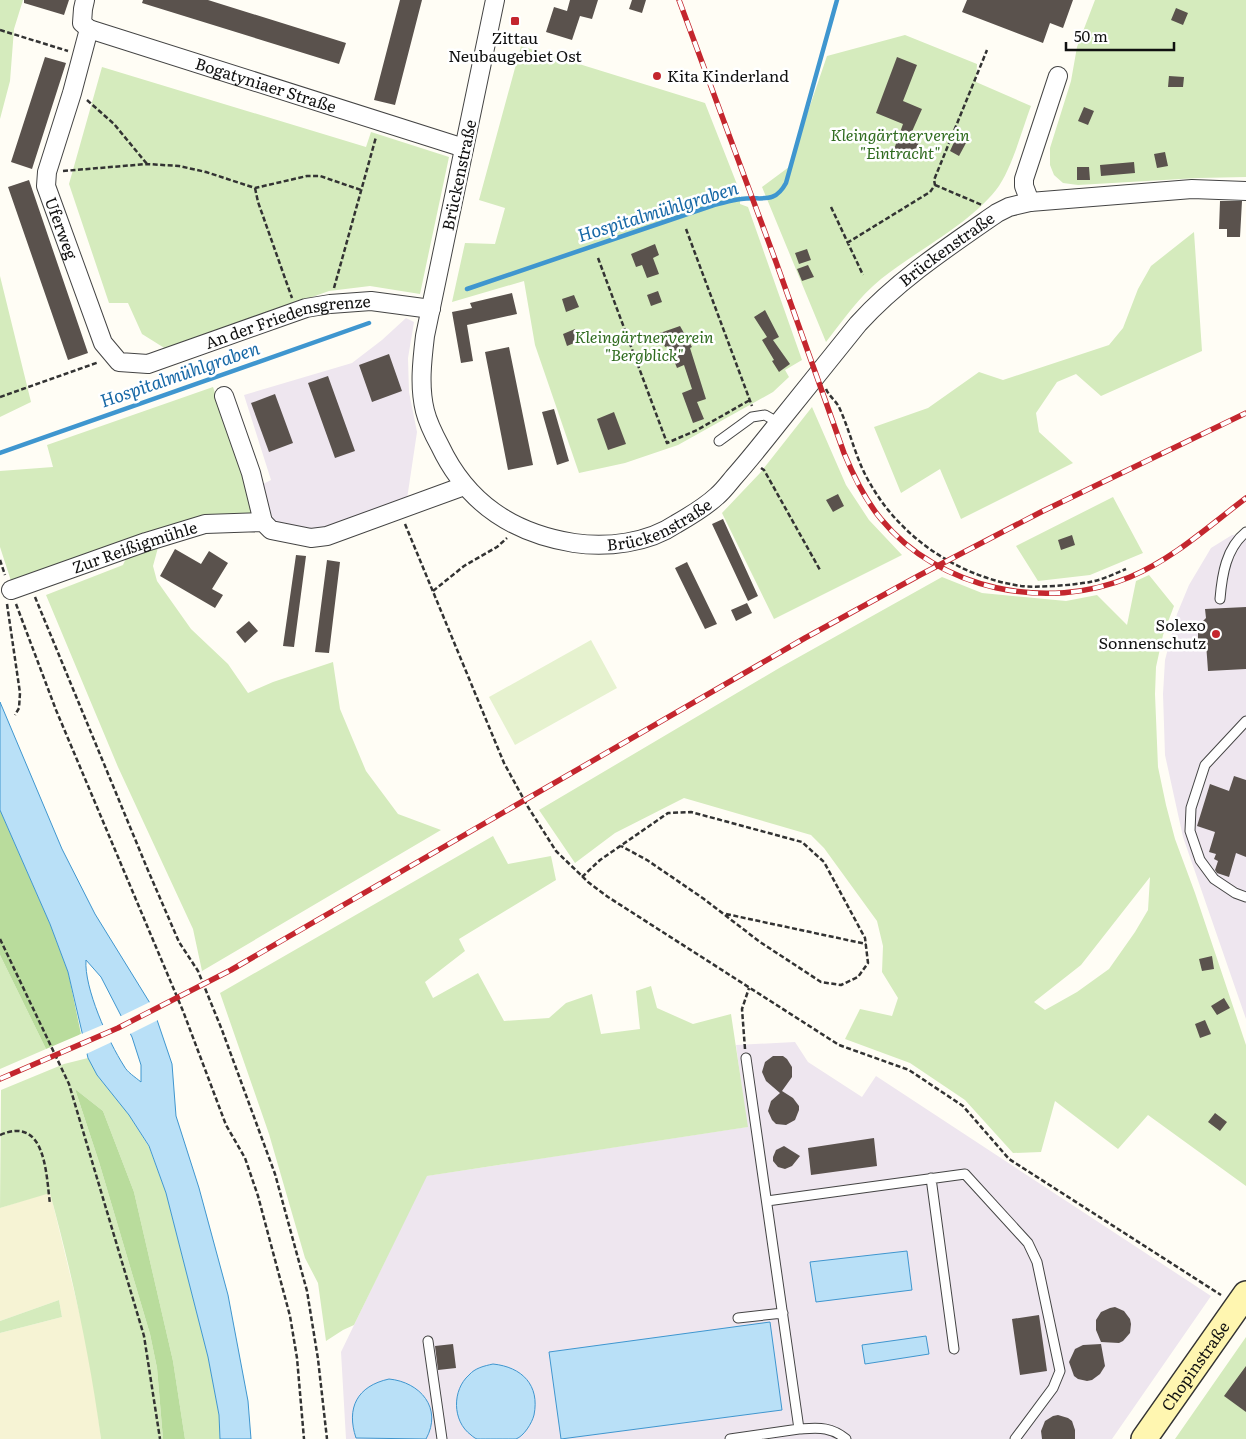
<svg xmlns="http://www.w3.org/2000/svg" width="1246" height="1439" font-family="Literata,serif">
	<rect width="100%" height="100%" fill="#fffdf5"/>
	<path fill="#eee6ef" d="M406 318 414 322 408 358 409 392 417 432 407 499 326 529H311L293 527 273 520 261 485 271 480 244 395 352 363 382 340Z
		M1246 534V1019L1183 837 1165 755 1163 694 1165 660 1177 614 1189 585 1211 548 1232 535Z
		M795 1042 808 1062 862 1097 876 1076 1211 1296 1112 1439H346L341 1352 426 1176 747 1127 736 1045Z"/>
	<path fill="#f6f3d4" d="M50 1192 85 1336 94 1382 101 1439H0V1333L62 1317 59 1300 0 1321V1208Z"/>
	<path fill="#d5ebbd" fill-rule="evenodd" d="M0 0H23L14 29 10 81 0 119Z
		M1095 0H1246V177L1198 178 1078 185 1063 183 1054 175 1050 165V148L1071 81 1077 47Z
		M905 35 977 64 976 82 1031 106C1022 130 1011 171 996 190 968 225 916 251 881 279 859 297 843 320 826 342L762 187 789 167 827 56Z
		M521 46 705 103 740 192V204L748 207 802 360 785 370 789 377 773 392 678 445 625 463 579 473 535 345 524 281 452 302 465 243 495 244 505 208 479 200Z
		M102 67 366 147 371 132 449 157 420 294 370 286 329 291 166 349 142 334 128 303H109L69 184Z
		M1194 232 1202 351 1101 396 1076 374 1057 382 1036 413 1039 432 1073 463 961 519 940 469 901 493 874 427 928 408 979 372 1003 380 1109 345 1123 328 1138 289 1151 266Z
		M0 276 31 402 0 417Z
		M213 387 257 515 12 584 0 547V471L53 467 47 445Z
		M812 407 846 485 869 520 902 555 774 619 722 513 760 473Z
		M1113 497 1143 553 1090 575 1038 581 1016 546Z
		M159 544 153 566 157 581 191 629 228 664 248 693 273 682 333 662 340 709 366 771 398 814 441 830 202 971 193 929 118 767 46 595 123 565 128 554Z
		M1149 575 1174 606 1163 635 1156 667 1155 694 1158 767 1166 805 1175 839 1195 893 1246 1045V1186L1148 1115 1118 1149 1055 1101 1041 1152 1013 1153 965 1100 910 1063 845 1039 860 1009 892 1016 898 998 882 972 883 946 877 921 824 848 811 835 684 798 615 833 575 863 539 810 781 667 942 577 982 593 1066 601 1097 595 1127 625 1136 581ZM1150 877 1148 910 1135 932 1109 969 1077 992 1045 1010 1034 1002 1081 965Z
		M493 836 508 864 551 856 556 880 459 939 465 951 425 982 433 998 478 973 504 1021 549 1018 566 1003 592 994 601 1034 640 1029 636 991 651 986 657 1008 693 1024 731 1014 748 1127 427 1176 354 1325 343 1330 326 1341 318 1283 305 1258 269 1134 220 993Z
		M0 955 46 1049 0 1069Z
		M88 1058 97 1075 129 1115 149 1147 166 1193 208 1357 219 1415 220 1439H185L173 1361 134 1192 103 1111 75 1089 99 1162 150 1334 157 1368 163 1439H101C90 1356 72 1274 50 1193L0 1208 1 1090 64 1064Z
		M59 1300 62 1317 0 1333V1321Z
		M1246 1337V1439H1175Z"/>
	<path fill="#b9dc9c" d="M0 810 50 924 68 972 81 1034 46 1049 0 955Z
		M75 1089 103 1111 134 1192 173 1361 185 1439H163L157 1368 150 1334 99 1162Z"/>
	<path fill="#e6f2cf" d="M591 640 617 688 515 745 489 697Z"/>
	<path fill="#b9e0f7" stroke="#3f96cf" fill-rule="evenodd" d="M0 702 62 849 95 914 153 1008 172 1064 176 1116 199 1188 228 1295 248 1401 251 1439H220L219 1415 208 1357 166 1193 149 1146 129 1115 97 1075 88 1058 68 972 50 924 0 810ZM86 960 101 977 132 1037 141 1065V1082C135 1077 127 1072 124 1066 108 1041 84 988 86 960Z
		M907 1251 912 1290 816 1302 810 1262Z
		M770 1322 782 1410 561 1439 549 1352Z
		M926 1336 929 1354 865 1364 862 1345Z
		M493 1364C522 1367 540 1385 534 1415 532 1423 524 1436 516 1439 510 1439 484 1439 477 1439 476 1439 472 1436 471 1435 452 1421 452 1390 469 1375 475 1368 484 1366 493 1364Z
		M389 1379C420 1382 443 1408 426 1439L356 1438C346 1408 357 1386 389 1379Z"/>
	<path fill="#fffdf5" d="M152 1001 160 1019 128 1035 119 1017Z
		M105 1024 114 1041 84 1055 79 1035Z"/>
	<g fill="none" stroke-linecap="round" stroke-linejoin="round">
		<path stroke="#3f96cf" stroke-width="4.5" d="M467 289 714 205C723 203 732 200 741 199 762 196 774 205 786 183L837 0
			M0 453 369 323"/>
	</g>
	<path fill="#5a524d" d="M24 0H69L64 15 24 3Z
		M143 0H208L346 43 339 64 142 3Z
		M400 0H422L395 105 374 100Z
		M570 0H598L592 19 580 16 572 40 546 32 554 7 567 11Z
		M632 0H646L642 13 629 9Z
		M967 0H1073L1063 28 1050 23 1043 43 962 12Z
		M1176 8 1188 13 1183 25 1171 20Z
		M45 57 66 63 32 169 11 162Z
		M897 57 917 65 903 101 922 109 910 136 920 140 914 154 904 150 900 158 892 155 903 124 876 113Z
		M1169 76 1184 77 1183 87H1168Z
		M1084 107 1094 111 1088 125 1078 121Z
		M956 138 966 143 959 156 950 151Z
		M1165 152 1168 166 1157 168 1154 154Z
		M1134 162 1135 173 1101 176 1100 165Z
		M1077 167H1089L1090 180H1077Z
		M29 180 88 353 68 360 8 187Z
		M1220 201H1242L1240 237H1227V229H1219Z
		M655 244 659 255 653 258 659 274 647 278 642 265 636 267 631 254Z
		M807 249 811 260 799 264 795 253Z
		M808 265 814 277 802 281 797 269Z
		M658 291 662 302 651 306 647 295Z
		M512 293 517 314 467 325 473 361 461 363 452 312 472 308 470 303Z
		M574 295 579 307 566 312 562 299Z
		M765 310 779 337 773 340 790 364 779 372 772 361 774 360 762 340 767 337 754 317Z
		M680 326 692 347 690 348 706 399 697 402 704 419 693 423 682 393 692 389 684 365 677 368 668 346 665 347 660 333Z
		M575 329 579 341 567 346 563 334Z
		M509 347 533 465 508 470 485 352Z
		M389 354 402 391 372 402 359 365Z
		M328 376 355 451 335 458 308 383Z
		M275 394 293 443 269 452 251 403Z
		M554 409 569 461 557 465 542 412Z
		M614 412 626 444 608 450 597 419Z
		M838 494 844 506 833 512 826 500Z
		M723 519 758 596 748 601 712 524Z
		M1072 535 1075 545 1061 550 1058 540Z
		M175 549 201 564 209 551 228 563 212 589 223 595 215 608 160 576Z
		M296 555 306 556 294 647 283 646Z
		M327 560 340 562 329 653 315 652Z
		M687 562 717 624 705 629 675 568Z
		M747 603 752 613 736 621 731 610Z
		M1246 607V669L1208 671 1206 643 1198 642V626L1206 618 1205 609Z
		M249 621 258 631 245 643 236 632Z
		M1234 776 1246 780V857L1236 853 1229 877 1217 873 1215 870 1218 861 1214 859 1216 854 1209 852 1215 832 1197 826 1210 784 1229 791Z
		M1212 956 1214 969 1202 971 1199 959Z
		M1224 998 1230 1008 1217 1015 1211 1006Z
		M1205 1020 1211 1034 1200 1038 1195 1024Z
		M773 1056H783L787 1059 792 1067V1077L782 1091 793 1098 799 1106V1110L795 1120 786 1125 776 1124 772 1120 768 1111 771 1101 780 1093 766 1081 762 1072 765 1062Z
		M1215 1113 1227 1122 1220 1131 1208 1122Z
		M874 1138 877 1166 811 1175 808 1148Z
		M784 1146 800 1156 792 1166 785 1169 778 1167 773 1161V1157L776 1150Z
		M1115 1307 1124 1311 1130 1319 1131 1324 1130 1333 1123 1341 1119 1343 1101 1342 1096 1330V1320L1101 1312 1110 1308Z
		M1039 1315 1047 1371 1020 1375 1012 1319Z
		M453 1344 456 1368 438 1370 435 1346Z
		M1101 1344 1105 1366 1100 1374 1092 1380 1087 1381 1078 1379 1074 1376 1069 1362 1075 1349 1083 1345Z
		M1246 1366V1412L1224 1396Z
		M1058 1415 1068 1418 1072 1421 1075 1430V1439H1042L1041 1431 1045 1421 1053 1416Z"/>
	<g fill="none" stroke-linecap="round" stroke-linejoin="round">
		<defs>
			<path id="lane" d="M719 441 752 417 765 415 779 423
				M1220 599C1222 575 1226 548 1246 532
				M1246 721 1205 765 1191 808 1190 831 1200 860 1214 879 1235 893 1246 897
				M746 1058 799 1429C818 1428 830 1426 846 1439
				M931 1178 954 1349
				M767 1201 965 1174 1028 1243 1037 1262 1060 1371 1053 1388 1015 1439
				M738 1318 783 1313
				M428 1341 442 1439
				M730 1439 799 1429"/>
			<g id="street">
				<path id="s1" d="M85 0 83 9 82 23 89 29 464 148"/>
				<path id="s2" d="M495 0 425 336C422 361 419 387 425 411 428 423 434 435 440 446 467 503 512 533 574 543 607 548 648 543 676 524 690 516 705 507 717 496 723 491 729 483 734 477 750 459 765 440 780 421 806 389 832 356 858 324 898 280 948 247 997 213L1009 207 1030 202 1192 189 1246 191"/>
				<path id="s3" d="M89 29 72 93 47 172 46 186 103 343 119 362 148 364 306 308 330 304 371 301 431 309"/>
				<path d="M1030 202 1024 186V179L1058 76"/>
				<path d="M224 396 251 473 263 522"/>
				<path id="s4" d="M11 590 146 542 205 524 263 522 271 530 311 538 327 536 464 486"/>
			</g>
			<g id="secondary">
				<path id="s5" d="M1144 1439 1246 1294"/>
			</g>
		</defs>
		<use href="#lane" stroke="#444" stroke-width="11"/>
		<use href="#street" stroke="#444" stroke-width="20"/>
		<use href="#secondary" stroke="#333" stroke-width="28"/>
		<path stroke="#333" stroke-width="2.5" stroke-dasharray="5 2.5" stroke-linecap="butt" d="M0 30 68 51
			M87 100 114 124 147 164
			M63 171 147 164 179 166 206 172 255 188 307 176H320L361 190
			M935 185 982 205
			M255 188 258 202 292 298
			M831 207 863 275
			M686 229 752 406
			M847 243 930 192 935 185 934 180 987 50
			M598 258 667 443 697 430 750 400
			M334 288 376 137
			M826 389C829 396 836 401 839 407 851 433 856 461 871 485 902 539 960 577 1021 586 1037 588 1074 585 1090 582 1102 580 1114 574 1126 569
			M0 397 99 362
			M761 468 764 470 820 570
			M405 524 504 763 528 807 556 851 588 882 608 897 839 1045 909 1070 963 1106 1009 1159 1221 1295
			M0 560 5 575
			M433 591 464 566 497 547 507 538
			M35 597 147 868 179 942 198 971 222 1030 275 1174 307 1291 318 1359 327 1439
			M7 604 20 693 19 708 15 715
			M16 604 56 710 183 1011 226 1125 245 1158 258 1196 290 1316 297 1358 304 1439
			M582 877 600 860 668 813 691 812 802 842 824 862 865 938 868 963 858 977 841 985 821 982 760 942 704 899 647 860 621 846
			M726 914 866 944
			M0 939 69 1084 144 1336 160 1439
			M745 1049 742 1009 749 988
			M0 1135C46 1115 46 1174 50 1204"/>
		<use href="#lane" stroke="#fff" stroke-width="9"/>
		<use href="#street" stroke="#fff" stroke-width="18"/>
		<use href="#secondary" stroke="#fff6b0" stroke-width="25"/>
		<defs>
			<path id="rail" d="M679 0 776 262 844 453C854 477 865 500 881 519 939 590 1047 612 1130 577 1173 559 1209 526 1246 498
				M0 1079 118 1028 231 970 805 638 920 575 1041 512 1246 413"/>
		</defs>
		<use href="#rail" stroke="#c4262e" stroke-width="5.5"/>
		<use href="#rail" stroke="#fff" stroke-width="4" stroke-dasharray="11" stroke-linecap="butt"/>
	</g>
	<g fill="#c4262e" stroke="#fff" stroke-width="2">
		<rect x="510" y="16" width="10" height="10" rx="2.5"/>
		<circle cx="657" cy="76" r="5"/>
		<circle cx="1216" cy="634" r="5"/>
	</g>
	<g text-anchor="middle" stroke-width="5" stroke-linejoin="round" paint-order="stroke">
		<g font-size="16" fill="#111" stroke="#fff">
			<text x="515" y="44">Zittau<tspan x="515" dy="18">Neubaugebiet Ost</tspan></text>
			<text x="667" y="82" text-anchor="start">Kita Kinderland</text>
			<text x="1206" y="631" text-anchor="end">Solexo<tspan x="1206" dy="18">Sonnenschutz</tspan></text>
		</g>
		<g font-size="16" fill="#111" stroke="#fff">
			<text dy="6" stroke="none"><textPath href="#s1" startOffset="218">Bogatyniaer Straße</textPath></text>
			<text transform="translate(459 175) rotate(-78)" y="6">Brückenstraße</text>
			<text dy="6" stroke="none"><textPath href="#s3" startOffset="208">Uferweg</textPath></text>
			<text dy="6" stroke="none"><textPath href="#s2" startOffset="1124">Brückenstraße</textPath></text>
			<text dy="6" stroke="none"><textPath href="#s3" startOffset="531">An der Friedensgrenze</textPath></text>
			<text dy="6" stroke="none"><textPath href="#s2" startOffset="719">Brückenstraße</textPath></text>
			<text dy="6" stroke="none"><textPath href="#s4" startOffset="131">Zur Reißigmühle</textPath></text>
			<text dy="6" stroke="none"><textPath href="#s5" startOffset="89">Chopinstraße</textPath></text>
		</g>
		<g font-size="16" font-style="italic" fill="#2f6b1f" stroke="#fff">
			<text x="900" y="141">Kleingärtnerverein<tspan x="900" dy="18">"Eintracht"</tspan></text>
			<text x="644" y="343">Kleingärtnerverein<tspan x="644" dy="18">"Bergblick"</tspan></text>
		</g>
		<g font-size="18" font-style="italic" fill="#1768a6" stroke="#fff">
			<text transform="translate(658 212) rotate(-17)" y="6">Hospitalmühlgraben</text>
			<text transform="translate(180 375) rotate(-19)" y="6">Hospitalmühlgraben</text>
		</g>
	</g>
	<path d="M1066 42v8h108v-8" fill="none" stroke="#111111" stroke-width="2.5"/>
	<text x="1074" y="42" font-size="15" fill="#111111" stroke="#ffffff" stroke-width="4" paint-order="stroke">50 m</text>
</svg>
